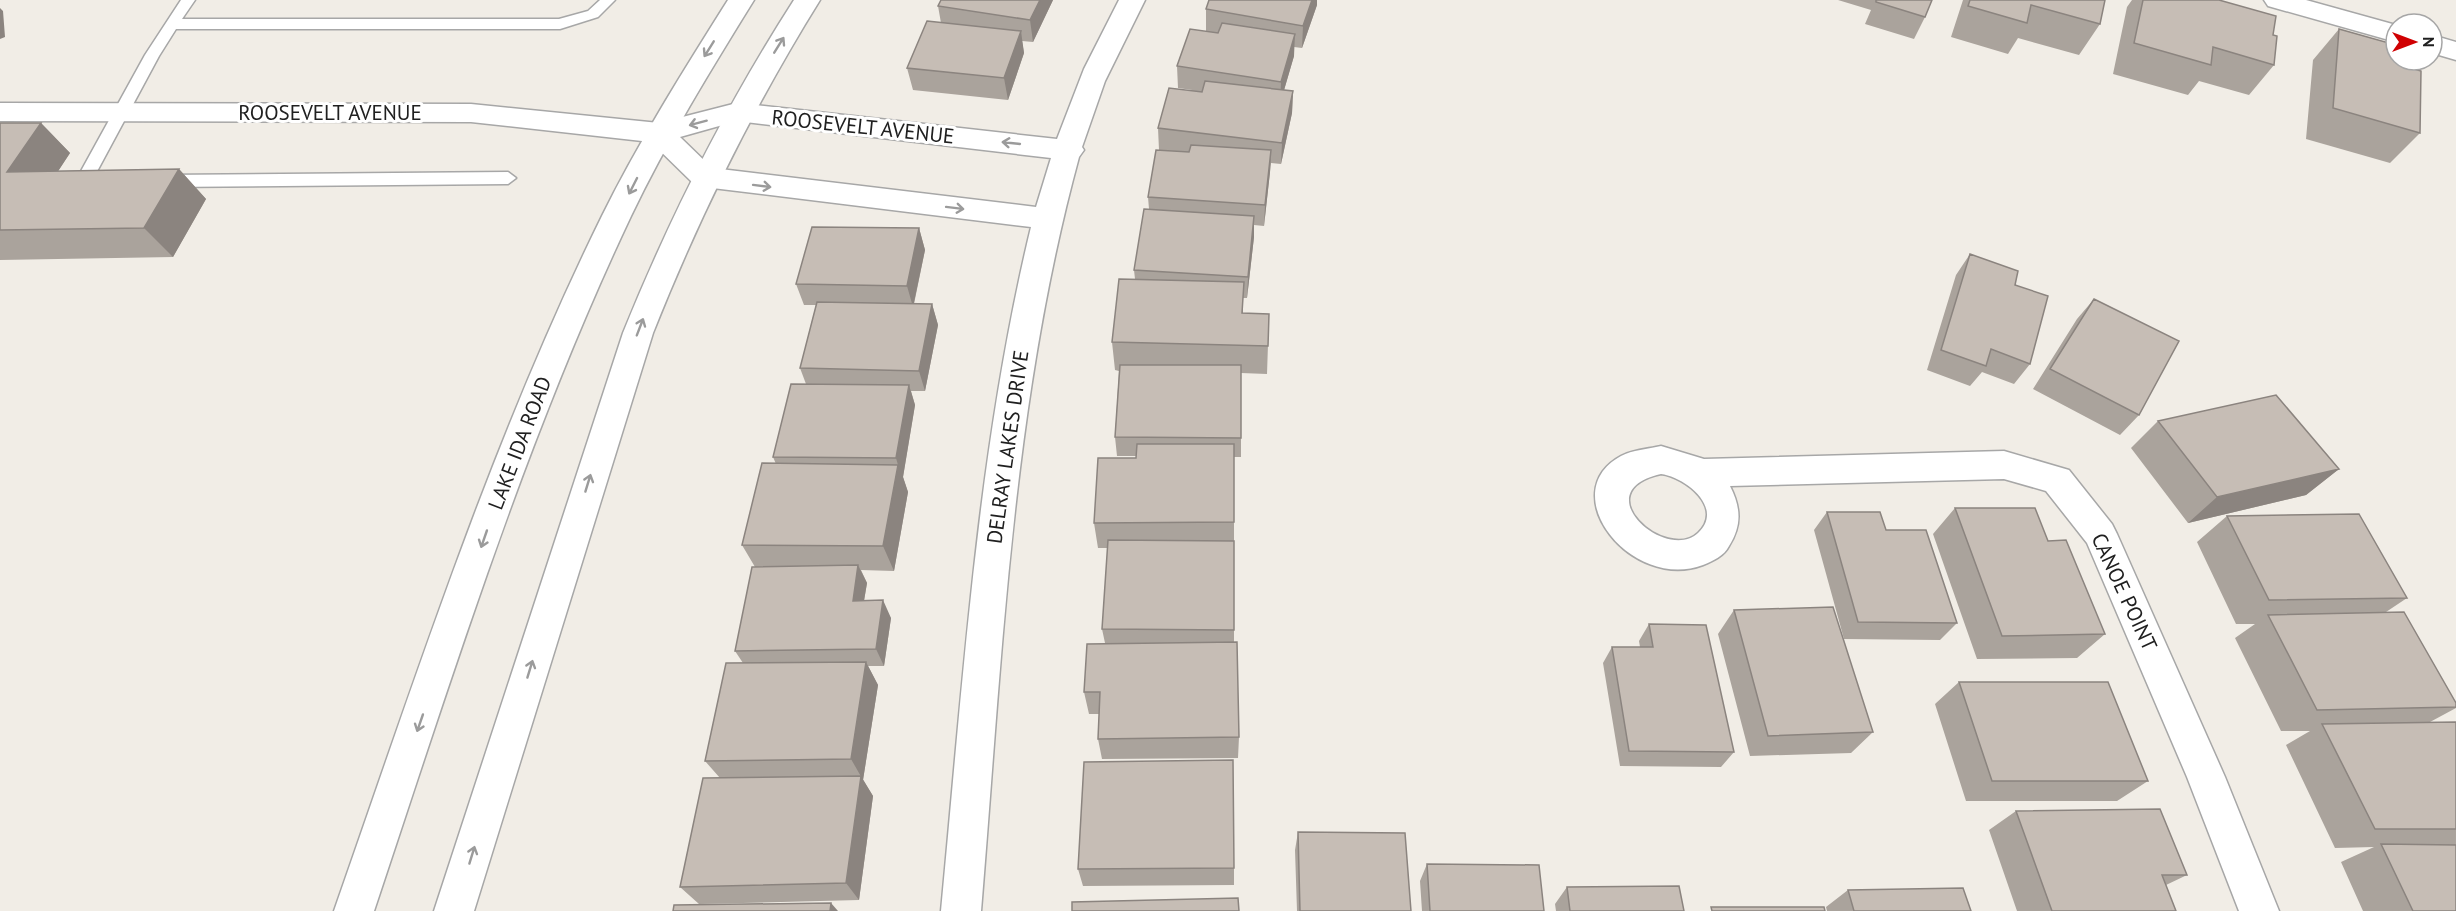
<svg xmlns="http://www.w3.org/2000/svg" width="2456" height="911" font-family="'PT Sans',sans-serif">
	<rect width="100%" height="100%" fill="#f1ede6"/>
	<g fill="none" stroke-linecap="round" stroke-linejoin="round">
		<defs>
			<path id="service" d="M181 0H195L182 19H559L588 11 600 0H615L598 17 560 29H176L159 56 94 177 101 182 98 186H78L75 182 145 55Z
				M508 172 516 178 508 184 165 187 157 181 165 175Z"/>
			<path id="minor" d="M1119 0H1145L1105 81 1082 147 1084 150 1079 157C1012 402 1002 659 981 911H941C963 683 977 451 1031 227L704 187 694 184 651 142 471 122 0 121V103L471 104 659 123 737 103 1057 139 1084 69ZM737 121 1051 158 1036 207 712 168 680 137Z
				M2264 0H2306L2396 25V42L2268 6Z
				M2432 35 2456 42V60L2432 53Z
				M1661 446 1704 459 2004 451 2069 470 2112 524 2117 534 2225 777 2279 911H2239L2187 777 2087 543 2046 491 2004 479 1730 486C1741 508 1742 525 1729 546 1724 556 1713 561 1703 565 1632 592 1553 493 1621 456 1632 450 1648 449 1661 446ZM1661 474C1685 477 1725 508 1698 533 1666 563 1584 491 1661 474Z"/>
			<path id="tertiary" d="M728 0H754C710 71 667 141 631 216 525 440 452 677 374 911H334C416 677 492 439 602 216 639 141 684 70 728 0Z
				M794 0H820C754 106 699 217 653 333L474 911H434L623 333C670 217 726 106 794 0Z"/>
		</defs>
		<use href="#service" stroke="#a7a7a7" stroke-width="3"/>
		<use href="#minor" stroke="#a7a7a7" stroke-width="3"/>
		<use href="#tertiary" stroke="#a7a7a7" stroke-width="3"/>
		<use href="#service" fill="#fff" fill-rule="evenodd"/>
		<use href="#minor" fill="#fff" fill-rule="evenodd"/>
		<use href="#tertiary" fill="#fff" fill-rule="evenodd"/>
	</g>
	<path fill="#aaa39c" d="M941 0H1053L1033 42 1022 41 1024 53 1008 100 913 90 907 68 941 23 938 6Z
		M1838 0H1932L1925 17 1914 39 1865 24 1871 10Z
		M1963 0H2105L2100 24 2079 55 2018 38 2008 54 1951 37Z
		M2132 0H2219L2273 35 2274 65 2249 95 2199 81 2188 95 2113 74 2127 7Z
		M1317 5 1302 48 1294 47V56L1284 90 1293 91 1292 113 1281 164 1271 163 1264 226 1254 225V237L1247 298H1243V313L1269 314 1267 374 1241 373V457H1234V642L1239 737 1238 758 1102 759 1098 739 1099 714H1089L1084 692 1105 643 1102 629 1108 548H1098L1094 523 1136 458V456H1117L1115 437 1119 371 1115 370 1112 342 1135 279 1134 270 1149 209 1148 197 1159 150 1158 128 1192 90 1178 88 1177 66 1206 31V9Z
		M2339 29 2407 67 2420 133 2390 163 2306 139 2313 60Z
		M0 123H41L70 153 58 171 179 169 206 199 173 257 0 260Z
		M919 228 925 250 914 304H932L938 325 925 391H911L915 405 903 477 908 492 894 571 861 570 867 583 864 601 891 618 884 666H868L878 685 863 780 873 796 859 900 699 904 680 887 720 778 705 761 743 663 735 651 755 567 742 545 776 464 773 457 806 384 800 368 816 305H804L796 284Z
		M1970 254 2015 285 2030 364 2014 384 1982 372 1970 386 1927 370 1956 275Z
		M2094 299 2139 415 2120 435 2033 389 2077 319Z
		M2158 421 2339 469 2306 495 2188 523 2131 448Z
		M1955 508 2105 634 2077 658 1977 659 1933 534Z
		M1827 512 1886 530 1957 623 1940 640 1844 639 1814 530Z
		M2227 516 2407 598 2386 612 2456 703V708L2430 722H2456V911H2363L2341 862 2374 847 2335 848 2286 745 2310 731H2281L2235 638 2255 624H2236L2197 542Z
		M1734 610 1873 732 1851 753 1750 756 1718 634Z
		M1649 624 1734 752 1721 767 1620 766 1603 663 1612 647H1640L1639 641Z
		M1959 682 2148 781 2117 801H1966L1935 704Z
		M2016 811 2187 875 2166 885 2176 911H2017L1989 830Z
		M1298 832 1411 911H1297L1295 850Z
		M1427 864 1544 911H1422L1420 881Z
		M1234 868V885L1083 886 1078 869Z
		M1567 887 1684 911H1556L1555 904Z
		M1848 890 1971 911H1827L1826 907Z"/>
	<path fill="#8b847f" d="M1040 0H1053L1033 42 1030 20Z
		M1312 0H1317V5L1302 48 1303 26Z
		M0 8 3 11 5 37 0 39Z
		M1021 31 1024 53 1008 100 1004 78Z
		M1295 34 1294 56 1280 104 1281 82Z
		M1293 91 1292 113 1281 164 1282 143Z
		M41 123 70 153 38 202 7 172Z
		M1271 150 1270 172 1264 226 1265 205Z
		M179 169 206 199 173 257 144 228Z
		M1254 216V237L1247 298 1248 277Z
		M919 228 925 250 913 307 907 286Z
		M932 304 938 325 925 391 919 371Z
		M909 385 915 405 903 477 908 492 894 571 883 546 898 465 896 458Z
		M2339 469 2306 495 2188 523 2217 497Z
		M858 565 867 583 861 618 853 601Z
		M883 600 891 618 884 666 876 649Z
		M866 662 878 685 863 780 851 759Z
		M861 776 873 796 859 900 846 883Z
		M831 903 838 911H830Z"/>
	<path fill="#c6bdb5" stroke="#8b847f" stroke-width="1.5" d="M941 0H1040L1030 20 938 6Z
		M1209 0H1312L1303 26 1206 9Z
		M1876 0H1932L1925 17 1876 2Z
		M1970 0H2105L2100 24 2031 5 2027 23 1968 6Z
		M2143 0H2219L2276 16 2273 35 2277 36 2274 65 2213 47 2211 65 2134 43Z
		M927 21 1021 31 1004 78 907 68Z
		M1222 23 1295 34 1281 82 1177 66 1190 29 1218 33Z
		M2339 29 2396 45V60H2408L2407 67 2421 71 2420 133 2333 108Z
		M1205 81 1293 91 1282 143 1158 128 1169 88 1202 92Z
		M0 123H41L7 172 179 169 144 228 0 230Z
		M1191 145 1271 150 1265 205 1148 197 1156 150 1189 152Z
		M1144 209 1254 216 1248 277 1134 270Z
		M812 227 919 228 907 286 796 284Z
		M1970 254 2018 271 2015 285 2048 296 2030 364 1991 349 1986 366 1941 350Z
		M1119 279 1244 282 1242 313 1269 314 1268 346 1112 342Z
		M2094 299 2179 341 2139 415 2050 369Z
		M817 302 932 304 919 371 800 368Z
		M1120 365H1241V438L1115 437Z
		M791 384 909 385 896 458 773 457Z
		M2276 395 2339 469 2217 497 2158 421Z
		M1137 444H1234V522L1094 523 1098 458H1136Z
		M762 463 898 465 883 546 742 545Z
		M1955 508H2035L2048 541 2066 540 2105 634 2002 636Z
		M1827 512H1880L1886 530H1926L1957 623 1858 622Z
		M2359 514 2407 598 2269 600 2227 516Z
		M1108 540 1234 541V630L1102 629Z
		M858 565 853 601 883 600 876 649 735 651 752 567Z
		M1833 607 1873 732 1768 736 1734 610Z
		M2404 612 2456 703V707L2317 710 2268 615Z
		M1649 624 1706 625 1734 752 1629 751 1612 647H1653Z
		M1237 642 1239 737 1098 739 1100 692H1084L1087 644Z
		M866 662 851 759 705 761 726 663Z
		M1959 682H2108L2148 781H1992Z
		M2456 722V829H2375L2322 724Z
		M1233 760 1234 868 1078 869 1084 762Z
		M861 776 846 883 680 887 703 778Z
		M2160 809 2187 875H2162L2176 911H2052L2016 811Z
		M1298 832 1405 833 1411 911H1300Z
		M2381 844 2456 845V911H2413Z
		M1427 864 1539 865 1544 911H1430Z
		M1679 886 1684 911H1570L1567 887Z
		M1963 888 1971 911H1854L1848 890Z
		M1238 898 1239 911H1072V902Z
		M831 903 830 911H673L674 905Z
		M1711 907H1824L1825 911H1712Z"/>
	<defs><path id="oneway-shaft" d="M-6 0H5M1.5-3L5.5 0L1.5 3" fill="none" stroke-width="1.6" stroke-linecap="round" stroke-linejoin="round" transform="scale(1.5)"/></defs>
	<g stroke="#9b9b9b">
		<use href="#oneway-shaft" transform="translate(779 45) rotate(-58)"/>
		<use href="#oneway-shaft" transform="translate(709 49) rotate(122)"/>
		<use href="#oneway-shaft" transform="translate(698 123) rotate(165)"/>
		<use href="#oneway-shaft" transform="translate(1011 143) rotate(-174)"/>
		<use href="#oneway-shaft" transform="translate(633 186) rotate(117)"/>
		<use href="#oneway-shaft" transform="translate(762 186) rotate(7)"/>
		<use href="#oneway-shaft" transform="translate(955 208) rotate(7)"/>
		<use href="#oneway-shaft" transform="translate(640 327) rotate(-69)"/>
		<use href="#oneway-shaft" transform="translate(588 483) rotate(-73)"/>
		<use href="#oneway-shaft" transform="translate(484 539) rotate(109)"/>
		<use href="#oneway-shaft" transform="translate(530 669) rotate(-73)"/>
		<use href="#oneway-shaft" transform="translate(420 723) rotate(109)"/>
		<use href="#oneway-shaft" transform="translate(472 855) rotate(-73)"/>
	</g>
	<g text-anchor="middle" stroke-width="6" stroke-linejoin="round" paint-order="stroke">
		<g font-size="21" fill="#202020" stroke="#fff">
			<text x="330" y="120">ROOSEVELT AVENUE</text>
			<text transform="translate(863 127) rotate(6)" y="7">ROOSEVELT AVENUE</text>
			<text transform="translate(520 443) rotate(-69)" y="7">LAKE IDA ROAD</text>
			<text transform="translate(1008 447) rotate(-82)" y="7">DELRAY LAKES DRIVE</text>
			<text transform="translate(2124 592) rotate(65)" y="7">CANOE POINT</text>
		</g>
	</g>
	<g transform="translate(2414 42) rotate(90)"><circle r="28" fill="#ffffff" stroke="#a6a6a6" stroke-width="1.5"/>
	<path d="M0-4.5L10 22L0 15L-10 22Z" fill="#d00002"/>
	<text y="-9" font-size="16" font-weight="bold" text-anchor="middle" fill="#202020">N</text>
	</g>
</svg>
